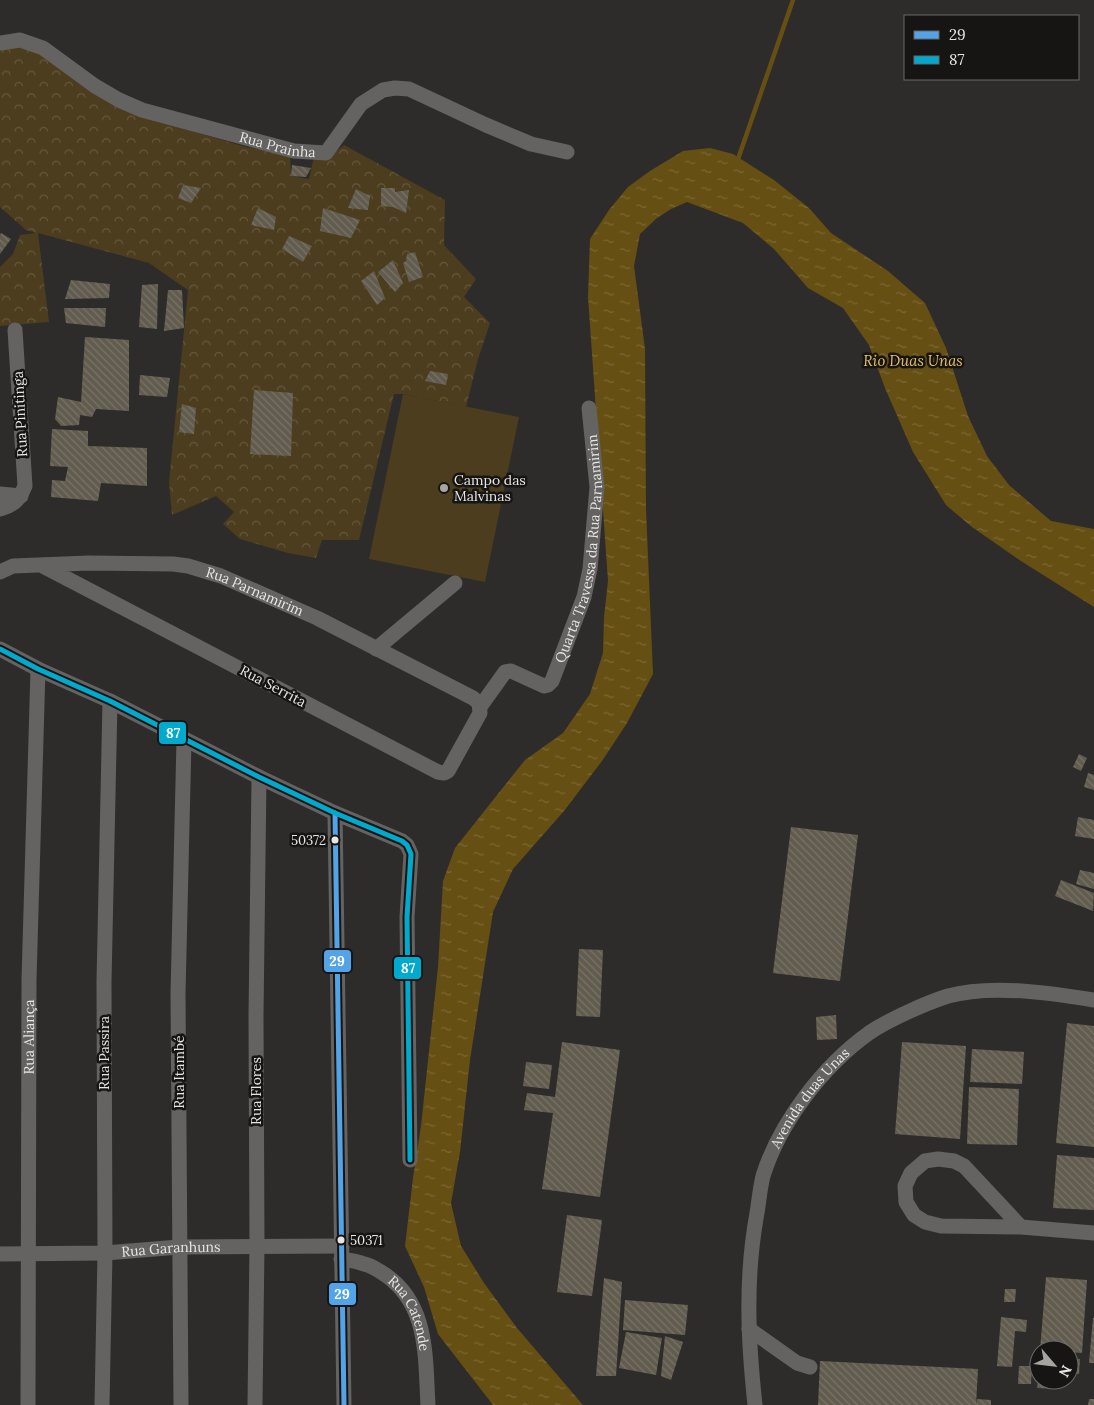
<svg xmlns="http://www.w3.org/2000/svg" width="1094" height="1405" font-family="Lora,serif">
	<defs>
		<pattern id="forest-crowns" width="20" height="18" patternUnits="userSpaceOnUse" patternTransform="scale(1.25)"><rect width="20" height="18" fill="#4b3d1d"/><path d="M2 6a3 3 0 1 1 6 0M12 15a3 3 0 1 1 6 0" fill="none" stroke="#65593e"/></pattern>
		<pattern id="water-ripples" width="26" height="14" patternUnits="userSpaceOnUse" patternTransform="scale(1.25)"><rect width="26" height="14" fill="#664f13"/><path d="M2 4q2-2 4 0t4 0M15 11q2-2 4 0t4 0" fill="none" stroke="#7c6835"/></pattern>
		<pattern id="building-back-hatch" width="6" height="6" patternUnits="userSpaceOnUse" patternTransform="scale(1.25)"><rect width="6" height="6" fill="#625c4f"/><path d="M-1 5l2 2M0 0l6 6M5-1l2 2" fill="none" stroke="#787368"/></pattern>
	</defs>
	<rect width="100%" height="100%" fill="#2e2c2a"/>
	<path fill="url(#forest-crowns)" d="M20 46 43 54 144 117 246 147 290 154 291 176 309 179 314 157 330 156 344 145 445 200 444 245 476 279 464 297 490 323 478 359 466 407 403 394H394L359 540H322L316 558 288 553 240 539 223 524 234 512 216 496 172 515 169 482 188 290 149 263 38 233 49 322 0 326V267L13 254 20 235 36 233 26 230 0 207V48Z"/>
	<path fill="#4b3d1d" d="M403 394 519 417 485 582 369 559Z"/>
	<path fill="url(#water-ripples)" d="M710 148 733 154 774 180 809 208 831 233 888 271 925 303 946 348 968 416 987 456 1009 485 1051 521 1094 529V607L1021 561 972 527 946 505 913 452 885 388 869 345 843 308 808 288 774 249 743 223 687 202 671 209 657 218 640 234 634 266 645 349 646 509 653 674 627 723 602 761 564 811 513 869 493 912 470 1060 460 1152 451 1203 461 1246 484 1283 517 1328 583 1405H493L438 1334 424 1287 405 1246 413 1178 421 1126 438 967 443 881 455 848 525 760 563 733 590 694 603 653 604 617 608 581 588 297 590 239 609 210 628 187 650 171 683 151Z"/>
	<g fill="none" stroke-linecap="round" stroke-linejoin="round">
		<path stroke="#664f13" stroke-width="4.5" d="M737 162 793 0"/>
	</g>
	<path fill="url(#building-back-hatch)" d="M292 165 311 168 306 177 291 176Z
		M183 185 201 188 191 203 178 198Z
		M381 188H395V192L409 190 406 213 393 207 381 206Z
		M356 189 370 196 368 210 348 208Z
		M258 208 276 217 274 230 251 225Z
		M323 208 360 220 351 238 320 231Z
		M1 233 11 239 0 254V235Z
		M289 236 312 246 303 262 282 249Z
		M415 252 423 277 409 282 403 263 406 261 407 254Z
		M393 260 403 283 395 292 378 272Z
		M374 271 385 298 377 305 361 281Z
		M71 280 110 284 109 298 65 299Z
		M158 284 157 329 139 327 142 285Z
		M168 290H182L184 328 164 331Z
		M64 308H106L105 327 66 323Z
		M85 337 129 340V411L96 409 92 417 80 415 79 425 61 426 55 419 58 397 81 402Z
		M430 371 448 374 446 385 425 381Z
		M140 375 170 378 167 397 139 395Z
		M254 390 293 393 291 456 250 454Z
		M182 404 196 408 194 434 179 432Z
		M52 429 88 431V446L147 448V486L101 483 98 501 51 497 52 480 65 481 68 467 50 466Z
		M1079 754 1087 758 1081 771 1073 767Z
		M1088 773 1094 775V790L1084 787Z
		M1078 817 1094 820V839L1075 836Z
		M791 827 858 835 840 981 773 973Z
		M1080 870 1094 873V889L1076 884Z
		M1061 880 1094 893 1093 911 1055 896Z
		M579 949 603 950 600 1017 576 1016Z
		M836 1015 837 1039 817 1040 816 1017Z
		M1067 1023 1094 1026V1147L1056 1143Z
		M562 1042 620 1050 600 1197 542 1189 553 1113 524 1110 527 1093 555 1097Z
		M902 1042 966 1046 960 1139 895 1134Z
		M972 1049 1024 1052 1022 1084 970 1082Z
		M526 1062 552 1065 549 1089 523 1086Z
		M969 1087 1019 1089 1017 1145 967 1144Z
		M1057 1155 1094 1158V1210L1053 1208Z
		M567 1215 602 1220 592 1296 557 1292Z
		M1046 1277 1087 1280 1082 1353 1069 1352V1350H1040Z
		M604 1278 622 1282 616 1376H596Z
		M1005 1289H1016L1015 1302H1004Z
		M625 1300 688 1305 685 1335 623 1330Z
		M1001 1317 1027 1320 1026 1332 1015 1331 1012 1367 997 1366Z
		M1093 1318H1094V1363H1089Z
		M626 1332 662 1338 656 1375 619 1368Z
		M665 1336 683 1342 671 1380 661 1376Z
		M1069 1358 1080 1359 1079 1374H1069Z
		M820 1361 978 1369 976 1405H818Z
		M1019 1366H1032L1031 1384H1018Z
		M1038 1380H1057L1056 1389 1037 1388Z
		M977 1399 991 1400V1405H976Z
		M1089 1399H1094V1405H1088Z"/>
	<g fill="none" stroke-linecap="round" stroke-linejoin="round">
		<g stroke="#646362" stroke-width="15">
			<path id="s1" d="M0 43 20 40 43 48 95 86 119 100 142 110 294 151 326 153 361 104 383 90 395 88 409 89 486 125 531 144 567 152"/>
			<path d="M0 494 21 496"/>
			<path d="M0 509C14 505 19 500 25 486L15 330"/>
			<path id="s2" d="M0 572 13 566 89 563 173 564 188 566 221 576 317 618 473 698 479 703 480 713 448 771 444 773 438 772 41 565"/>
			<path d="M0 649 38 669 110 701 259 777 335 813 402 841 407 845 411 854 407 917 410 1160"/>
			<path d="M376 649 455 583"/>
			<path id="s3" d="M480 707 505 672 511 671 544 686 548 685 552 681 584 597 590 569 597 487 589 408"/>
			<path d="M335 813 344 1405"/>
			<path d="M1021 1227 964 1166 954 1161 938 1159 925 1161 911 1173 905 1186 906 1202 914 1215 925 1222 941 1226 1021 1227 1094 1233"/>
			<path id="s4" d="M0 1254 105 1253 179 1247 342 1246"/>
			<path id="s5" d="M341 1259C349 1260 357 1261 364 1264 370 1265 376 1269 381 1272 429 1301 425 1356 428 1405"/>
			<path d="M749 1329 797 1363 810 1367"/>
			<path id="s6" d="M28 1405 29 980 38 669"/>
			<path d="M102 1405 105 1253 104 982 110 701"/>
			<path d="M181 1405 178 994 184 740"/>
			<path d="M255 1405 257 1245 256 1016 259 777"/>
			<path id="s7" d="M755 1405C748 1340 745 1278 757 1213 759 1201 760 1188 763 1176 780 1122 823 1066 869 1033 888 1020 926 1003 948 996 991 984 1050 993 1094 1000"/>
		</g>
		<defs>
			<path id="bus-1" d="M335 813 344 1405"/>
			<path id="bus-2" d="M0 649 38 669 110 701 259 777 335 813 402 841 407 845 411 854 407 917 410 1160"/>
		</defs>
		<use href="#bus-1" stroke="#161513" stroke-width="9"/>
		<use href="#bus-2" stroke="#161513" stroke-width="9"/>
		<use href="#bus-1" stroke="#53a3e8" stroke-width="5"/>
		<use href="#bus-2" stroke="#00a9ce" stroke-width="5"/>
	</g>
	<circle fill="#a6a5a2" stroke="#161513" stroke-width="2" cx="444" cy="488" r="5"/>
	<g fill="#e7e6e3" stroke="#161513" stroke-width="2">
		<circle cx="335" cy="840" r="4.5"/>
		<circle cx="341" cy="1240" r="4.5"/>
	</g>
	<g text-anchor="middle" stroke-width="5" stroke-linejoin="round" paint-order="stroke">
		<g font-size="13" fill="#e7e6e3" stroke="#161513" text-anchor="end">
			<text x="326" y="845">50372</text>
			<text x="350" y="1245" text-anchor="start">50371</text>
		</g>
		<g font-size="14" fill="#e7e6e3" stroke="#161513">
			<text dy="5" stroke="none"><textPath href="#s1" startOffset="302">Rua Prainha</textPath></text>
			<text transform="translate(20 414) rotate(-93)" y="5">Rua Pinitinga</text>
			<text dy="5" stroke="none"><textPath href="#s3" startOffset="232">Quarta Travessa da Rua Parnamirim</textPath></text>
			<text dy="5" stroke="none"><textPath href="#s2" startOffset="261">Rua Parnamirim</textPath></text>
			<text transform="translate(273 686) rotate(28)" y="5">Rua Serrita</text>
			<text dy="5" stroke="none"><textPath href="#s6" startOffset="368">Rua Aliança</textPath></text>
			<text transform="translate(104 1053) rotate(-90)" y="5">Rua Passira</text>
			<text transform="translate(179 1072) rotate(-90)" y="5">Rua Itambé</text>
			<text transform="translate(256 1091) rotate(-90)" y="5">Rua Flores</text>
			<text dy="5" stroke="none"><textPath href="#s7" startOffset="322">Avenida duas Unas</textPath></text>
			<text dy="5" stroke="none"><textPath href="#s4" startOffset="171">Rua Garanhuns</textPath></text>
			<text dy="5" stroke="none"><textPath href="#s5" startOffset="95">Rua Catende</textPath></text>
		</g>
		<g font-size="14" fill="#e7e6e3" stroke="#161513" text-anchor="start">
			<text x="454" y="485">Campo das<tspan x="454" dy="16">Malvinas</tspan></text>
		</g>
		<g font-size="15" font-style="italic" fill="#e5bf67" stroke="#161513">
			<text x="913" y="366">Rio Duas Unas</text>
		</g>
	</g>
	<g stroke="#161513" stroke-width="2">
		<rect x="158" y="721" width="29" height="24" rx="5" fill="#00a9ce"/>
		<rect x="323" y="949" width="29" height="24" rx="5" fill="#53a3e8"/>
		<rect x="393" y="956" width="29" height="24" rx="5" fill="#00a9ce"/>
		<rect x="328" y="1282" width="29" height="24" rx="5" fill="#53a3e8"/>
	</g>
	<g font-size="14" text-anchor="middle" font-weight="bold" fill="#fff">
		<text x="173" y="738">87</text>
		<text x="337" y="966">29</text>
		<text x="408" y="973">87</text>
		<text x="342" y="1299">29</text>
	</g>
	<rect x="904" y="15" width="175" height="65" fill="#161513" stroke="#6a6966"/>
	<rect x="914" y="31" width="25" height="8" fill="#53a3e8" stroke="#6a6966"/>
	<text x="949" y="40" font-size="15" fill="#e7e6e3">29</text>
	<rect x="914" y="56" width="25" height="8" fill="#00a9ce" stroke="#6a6966"/>
	<text x="949" y="65" font-size="15" fill="#e7e6e3">87</text>
	<g transform="translate(1054 1365) rotate(118)"><circle r="24" fill="#161513" stroke="#6a6966"/>
	<path d="M0-4L9 19L0 12L-9 19Z" fill="#a6a5a2"/>
	<text y="-8" font-size="14" font-weight="bold" text-anchor="middle" fill="#e7e6e3">N</text>
	</g>
</svg>
